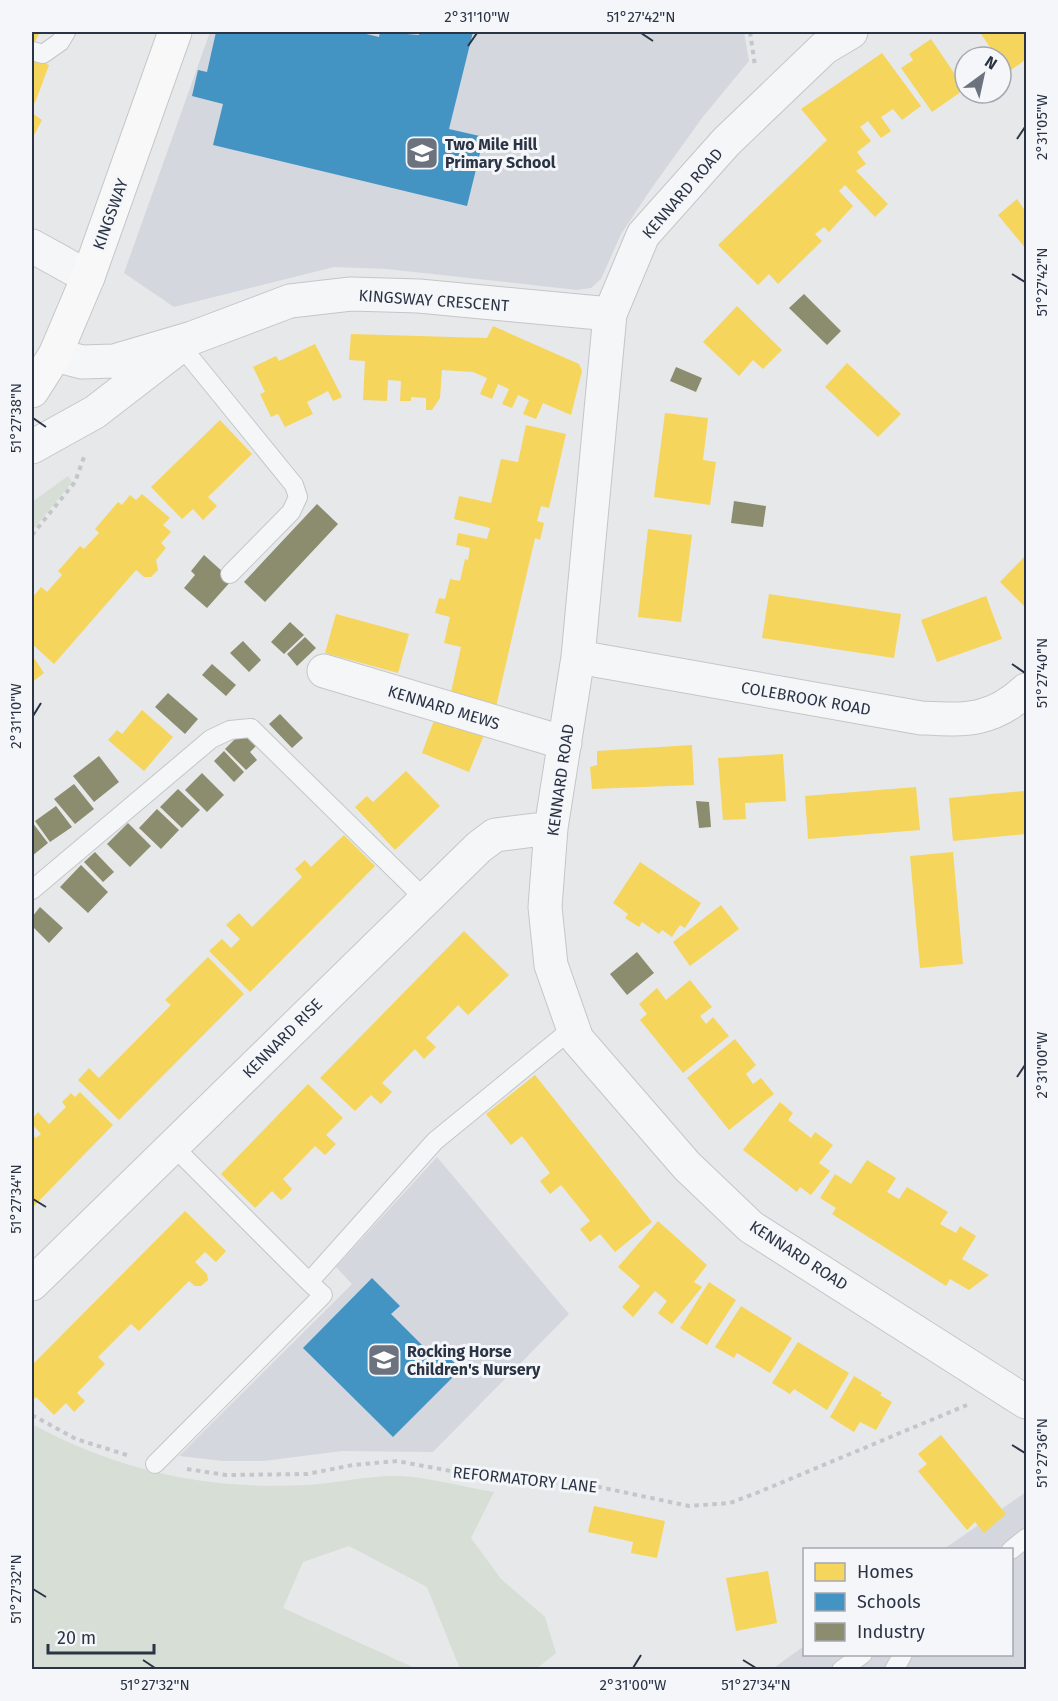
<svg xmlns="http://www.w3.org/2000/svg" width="1058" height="1701" font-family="'Fira Sans',sans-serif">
	<rect width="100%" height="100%" fill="#e6e8ea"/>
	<path fill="#d4d7dd" d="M210 32H744L749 61 702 118 651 189 621 234 601 279 591 288 577 290 387 269 334 267 174 307 124 273Z
		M437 1157 569 1314 433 1452 342 1451 264 1461H223L179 1456 352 1284 336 1267Z
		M1026 1492V1669L771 1670 804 1646V1654H1012V1550L944 1549Z"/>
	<path fill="#d6ded6" d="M68 476 72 482 32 531V502Z
		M32 1424C121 1472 207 1490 308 1485 337 1483 366 1476 394 1476 425 1476 463 1487 494 1492L471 1538 501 1579 545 1617 556 1653 536 1669H460L427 1587 349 1546 303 1562 283 1608 417 1669H32Z"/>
	<path fill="#f6d55c" d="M32 32H40L32 48Z
		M984 32H1026V62L1025 60 1007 73 1001 64V57H997L981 34Z
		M931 39 965 89 932 112 901 68 913 60 909 54Z
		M882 53 921 106 902 120 893 109 881 117 891 131 881 138 868 121 860 127 871 141 857 152 866 164 856 171 888 204 875 217 845 185 839 191 853 206 829 232 824 227 815 234 822 241 778 284 769 274 758 285 718 245 827 140 801 109Z
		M32 59 49 65 35 103 32 102Z
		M32 113 42 120 32 139Z
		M1017 199 1026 212V249L998 215Z
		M737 306 782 350 763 369 753 360 739 376 703 342Z
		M493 326 579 364 582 371 571 415 543 403 536 419 523 414 529 400 518 395 512 408 502 404 509 389 498 384 492 399 480 394 487 378 473 372 442 370 440 398 432 410H426V398L411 397V401H400L401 381 388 380 387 401 363 400 365 361 349 360 351 334 487 338Z
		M315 344 342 397 333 401 328 391 307 402 313 414 285 427 278 414 271 417 260 394 265 392 253 367 276 356 279 361Z
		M847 363 901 414 878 437 825 387Z
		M665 413 708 418 703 460 716 462 710 505 654 497Z
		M220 420 252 454 208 497 217 506 203 520 193 509 182 519 151 487Z
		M526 425 566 434 549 508 541 506 537 521 544 523 540 540 535 538 495 711 449 701 461 647 444 643 450 617 435 613 439 598 445 599 450 579 460 581 465 559 468 560 470 548 456 545 458 533 487 539 490 528 454 519 459 496 491 503 501 459 518 462Z
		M142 494 170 518 163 525 171 532 161 543 166 548 156 560 158 570 151 577H144L136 570 54 664 32 644V598L41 587 47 592 62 575 58 571 80 546 84 549 99 533 95 529 118 502 122 505 130 495 136 500Z
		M648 529 692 535 681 622 638 617Z
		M1026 555V608L1000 582Z
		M769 594 901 614 894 658 762 638Z
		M986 596 1002 639 937 662 921 620Z
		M336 614 409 634 398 673 325 653Z
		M32 655 44 673 32 682Z
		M142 710 173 737 144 771 108 740 117 730 122 734Z
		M436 715 484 735 469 772 422 753Z
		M692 745 694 785 592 789 590 767 597 765V751Z
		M783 754 786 801 745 803 746 819 723 820 718 758Z
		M406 771 440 806 395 850 355 807 367 796 373 802Z
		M916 787 920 830 808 839 805 796Z
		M1024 791 1026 834 953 841 949 798Z
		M344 835 375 866 250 992 209 951 222 939 231 948 240 939 226 925 239 913 252 927 302 877 295 869 305 860 311 867Z
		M953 852 963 964 920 968 910 856Z
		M640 862 701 903 685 928 680 925 672 937 662 930 659 934 642 922 639 927 625 918 628 914 613 903Z
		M721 905 739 929 690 966 673 942Z
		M464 931 509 975 468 1015 458 1005 426 1038 436 1047 424 1059 415 1049 382 1083 392 1092 381 1104 371 1095 355 1111 320 1078Z
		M208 957 244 994 119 1120 78 1080 89 1068 99 1078 171 1005 165 1000Z
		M690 980 712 1007 700 1016 706 1024 713 1017 729 1036 683 1073 640 1020 647 1014 639 1004 657 988 666 1000Z
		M735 1039 756 1065 746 1074 753 1084 761 1078 774 1094 729 1130 687 1078Z
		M535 1075 652 1222 615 1252 600 1234 590 1242 580 1229 590 1221 561 1185 550 1194 540 1181 550 1173 522 1136 511 1145 486 1114Z
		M308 1084 343 1118 326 1135 336 1144 325 1155 315 1146 283 1179 292 1189 287 1195 281 1200 272 1191 255 1208 221 1174Z
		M80 1092 113 1125 32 1208V1134L36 1138 41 1134 32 1124V1119L38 1112 49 1124 66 1107 62 1102 71 1093 75 1097Z
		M780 1102 793 1113 788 1120 811 1138 815 1132 833 1145 819 1163 830 1171 811 1195 800 1187 797 1192 743 1150Z
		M867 1160 896 1178 887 1192 899 1199 907 1187 948 1212 940 1224 956 1233 960 1226 976 1236 962 1259 989 1275 969 1290 950 1279 946 1286 832 1214 836 1208 820 1198 835 1174 851 1184Z
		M185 1211 226 1251 216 1262 205 1252 195 1262 207 1274 208 1280 201 1286H195L189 1281 139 1331 131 1324 98 1357 105 1364 77 1393 85 1401 74 1412 66 1403 54 1415 36 1397 32 1401V1365Z
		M658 1221 707 1265 694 1282 702 1287 672 1324 658 1313 667 1301 655 1291 633 1317 622 1307 640 1286 618 1267Z
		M709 1282 736 1300 707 1345 680 1328Z
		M741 1306 792 1338 770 1373 737 1353 734 1358 715 1347Z
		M798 1342 849 1373 827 1410 794 1389 790 1394 772 1383Z
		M854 1376 882 1393 880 1395 892 1402 876 1430 860 1422 854 1432 830 1417Z
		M941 1435 1006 1514 984 1533 975 1522 967 1530 918 1471 927 1464 918 1454Z
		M594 1506 665 1521 657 1558 631 1553 633 1542 588 1532Z
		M768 1571 777 1623 736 1631 726 1578Z"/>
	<path fill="#4393c3" d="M216 32H358L379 37 380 32 419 35V32H473L449 129 484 137 467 206 213 145 223 104 192 96 198 70 207 72Z
		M372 1278 400 1306 391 1314 429 1352 436 1345 461 1369 393 1437 303 1348Z"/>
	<path fill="#8c8c6e" d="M804 294 841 331 827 345 789 308Z
		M676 367 702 378 696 392 670 381Z
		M734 501 766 506 763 527 731 523Z
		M317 504 338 524 265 602 244 582Z
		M204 555 232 580 207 608 184 588 195 575 191 571Z
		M290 622 304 635 284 654 271 642Z
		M305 637 316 648 297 666 287 654Z
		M243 641 261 660 249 672 230 653Z
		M212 664 236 685 226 696 202 675Z
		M168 693 198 719 185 734 155 707Z
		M280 714 303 738 292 748 269 724Z
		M244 730 258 744 250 752 257 760 246 770 225 749Z
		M224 751 244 772 234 782 214 761Z
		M99 756 119 782 94 802 73 776Z
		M202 773 224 795 207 812 185 790Z
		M74 784 94 809 75 824 54 799Z
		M178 789 200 810 182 828 160 807Z
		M696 801 709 802 711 827 699 828Z
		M56 806 72 827 50 842 35 821Z
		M157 809 179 830 161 849 139 828Z
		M32 822 48 843 32 856Z
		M128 823 151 846 130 867 107 844Z
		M95 852 114 872 103 882 84 862Z
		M81 865 108 892 88 913 60 887Z
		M40 907 63 928 49 943 32 926V917Z
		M637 952 654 973 627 995 610 974Z"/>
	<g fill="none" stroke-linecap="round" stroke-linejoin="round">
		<defs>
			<path id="lane" d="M32 51 43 54 60 42 66 32
				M181 346 294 485 298 497 291 512 230 574
				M32 890 211 739 230 730 251 728 424 898
				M172 1145 309 1282 435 1141 573 1028
				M155 1464 323 1295 309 1282
				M1011 1550 1026 1538
				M841 1670 863 1654
				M894 1670 903 1654"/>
			<path id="street" d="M851 32 824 48 726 142 643 235 610 314 578 657 551 828 545 907 551 965 577 1039 687 1166 751 1227 1026 1402
				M32 246 88 277
				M55 355 82 362 114 361 192 338 290 301 351 294 419 296 610 314
				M32 447 95 412 174 351
				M578 657 921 718C965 720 992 722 1026 690
				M324 671 565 743
				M32 1284 479 847 495 835 551 828"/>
			<path id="secondary" d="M32 391 55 355 88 277 175 32"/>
		</defs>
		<use href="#lane" stroke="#c4c6c8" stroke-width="20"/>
		<use href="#street" stroke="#c4c6c8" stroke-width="35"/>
		<use href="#secondary" stroke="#c4c6c8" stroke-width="35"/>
		<path stroke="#c5c6ca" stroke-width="4" stroke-dasharray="4.5 4.5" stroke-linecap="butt" d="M750 32 755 66
			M32 535 75 482 84 457
			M32 1415 76 1439 130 1456
			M187 1469 226 1475 307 1474 353 1465 397 1461 494 1479 585 1484 689 1506 730 1503 759 1492 967 1405"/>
		<use href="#lane" stroke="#f5f6f7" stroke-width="18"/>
		<use href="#street" stroke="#f5f6f7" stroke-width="33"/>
		<use href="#secondary" stroke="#f8f8f8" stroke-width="33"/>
	</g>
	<path fill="none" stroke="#2b3445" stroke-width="2" d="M641 33 653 41M468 46 477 33M1017 139 1025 127M1012 274 1025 282M33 418 46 427M1012 664 1025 673M33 716 41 703M1017 1077 1025 1065M33 1199 46 1207M1012 1445 1025 1453M33 1589 46 1597M143 1660 155 1668M743 1660 756 1668M633 1668 641 1655"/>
	<defs>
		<symbol id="school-square" viewBox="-11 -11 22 22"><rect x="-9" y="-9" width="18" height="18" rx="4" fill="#6c737f" stroke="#f4f6f9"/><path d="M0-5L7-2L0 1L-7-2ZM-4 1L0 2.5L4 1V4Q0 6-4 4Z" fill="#fff"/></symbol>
	</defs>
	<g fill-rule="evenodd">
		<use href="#school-square" x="403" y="134" width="38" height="38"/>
		<use href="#school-square" x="365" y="1341" width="38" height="38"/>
	</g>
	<g text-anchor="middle" stroke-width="6" stroke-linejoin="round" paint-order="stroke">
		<g font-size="16" font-weight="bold" fill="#2b3445" stroke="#f4f6f9" text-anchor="start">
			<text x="445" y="150">Two Mile Hill<tspan x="445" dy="18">Primary School</tspan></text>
			<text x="407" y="1357">Rocking Horse<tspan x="407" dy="18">Children's Nursery</tspan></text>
		</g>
		<g font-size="16" fill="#2b3445" stroke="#f4f6f9">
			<text transform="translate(682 193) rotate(-49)" y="6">KENNARD ROAD</text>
			<text transform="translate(110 214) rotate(-70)" y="6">KINGSWAY</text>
			<text transform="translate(434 300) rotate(4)" y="6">KINGSWAY CRESCENT</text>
			<text transform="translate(806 698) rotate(10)" y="6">COLEBROOK ROAD</text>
			<text transform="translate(444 707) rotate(17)" y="6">KENNARD MEWS</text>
			<text transform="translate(560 780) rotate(-82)" y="6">KENNARD ROAD</text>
			<text transform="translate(282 1038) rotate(-45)" y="6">KENNARD RISE</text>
			<text transform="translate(799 1255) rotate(33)" y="6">KENNARD ROAD</text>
			<text transform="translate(525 1479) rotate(6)" y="6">REFORMATORY LANE</text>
		</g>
	</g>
	<rect width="1058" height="1701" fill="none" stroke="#f4f6f9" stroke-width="66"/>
	<rect x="803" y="1548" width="210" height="108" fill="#f4f6f9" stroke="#a4a8b1" stroke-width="1.5"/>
	<rect x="815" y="1563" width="30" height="18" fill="#f6d55c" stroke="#a4a8b1" stroke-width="1.5"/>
	<text x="857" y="1578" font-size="18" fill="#2b3445">Homes</text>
	<rect x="815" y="1593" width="30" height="18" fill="#4393c3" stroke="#a4a8b1" stroke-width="1.5"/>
	<text x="857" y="1608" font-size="18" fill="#2b3445">Schools</text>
	<rect x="815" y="1623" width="30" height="18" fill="#8c8c6e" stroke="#a4a8b1" stroke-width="1.5"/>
	<text x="857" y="1638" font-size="18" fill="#2b3445">Industry</text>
	<g transform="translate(983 75) rotate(33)"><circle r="28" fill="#f4f6f9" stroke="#a4a8b1" stroke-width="1.5"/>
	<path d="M0-4.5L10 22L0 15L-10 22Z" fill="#6c737f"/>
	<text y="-9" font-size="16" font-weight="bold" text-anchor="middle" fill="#2b3445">N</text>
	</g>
	<path d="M48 1644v9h106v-9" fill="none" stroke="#2b3445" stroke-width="3"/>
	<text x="57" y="1644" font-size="18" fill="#2b3445" stroke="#f4f6f9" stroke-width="4.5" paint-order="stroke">20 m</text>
	<rect x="33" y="33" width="992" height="1635" fill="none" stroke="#2b3445" stroke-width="2"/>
	<g font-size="15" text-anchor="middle" fill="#2b3445">
		<text x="477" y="22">2°31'10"W</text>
		<text x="641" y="22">51°27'42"N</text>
		<text transform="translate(1042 127) rotate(-90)" y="5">2°31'05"W</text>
		<text transform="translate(1042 282) rotate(-90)" y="5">51°27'42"N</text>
		<text transform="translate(16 418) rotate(-90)" y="5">51°27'38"N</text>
		<text transform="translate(1042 673) rotate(-90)" y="5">51°27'40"N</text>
		<text transform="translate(16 716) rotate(-90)" y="5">2°31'10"W</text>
		<text transform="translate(1042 1065) rotate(-90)" y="5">2°31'00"W</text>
		<text transform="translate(16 1199) rotate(-90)" y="5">51°27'34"N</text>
		<text transform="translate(1042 1453) rotate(-90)" y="5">51°27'36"N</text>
		<text transform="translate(16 1589) rotate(-90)" y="5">51°27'32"N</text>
		<text x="155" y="1690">51°27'32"N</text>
		<text x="633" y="1690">2°31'00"W</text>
		<text x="756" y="1690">51°27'34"N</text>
	</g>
</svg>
